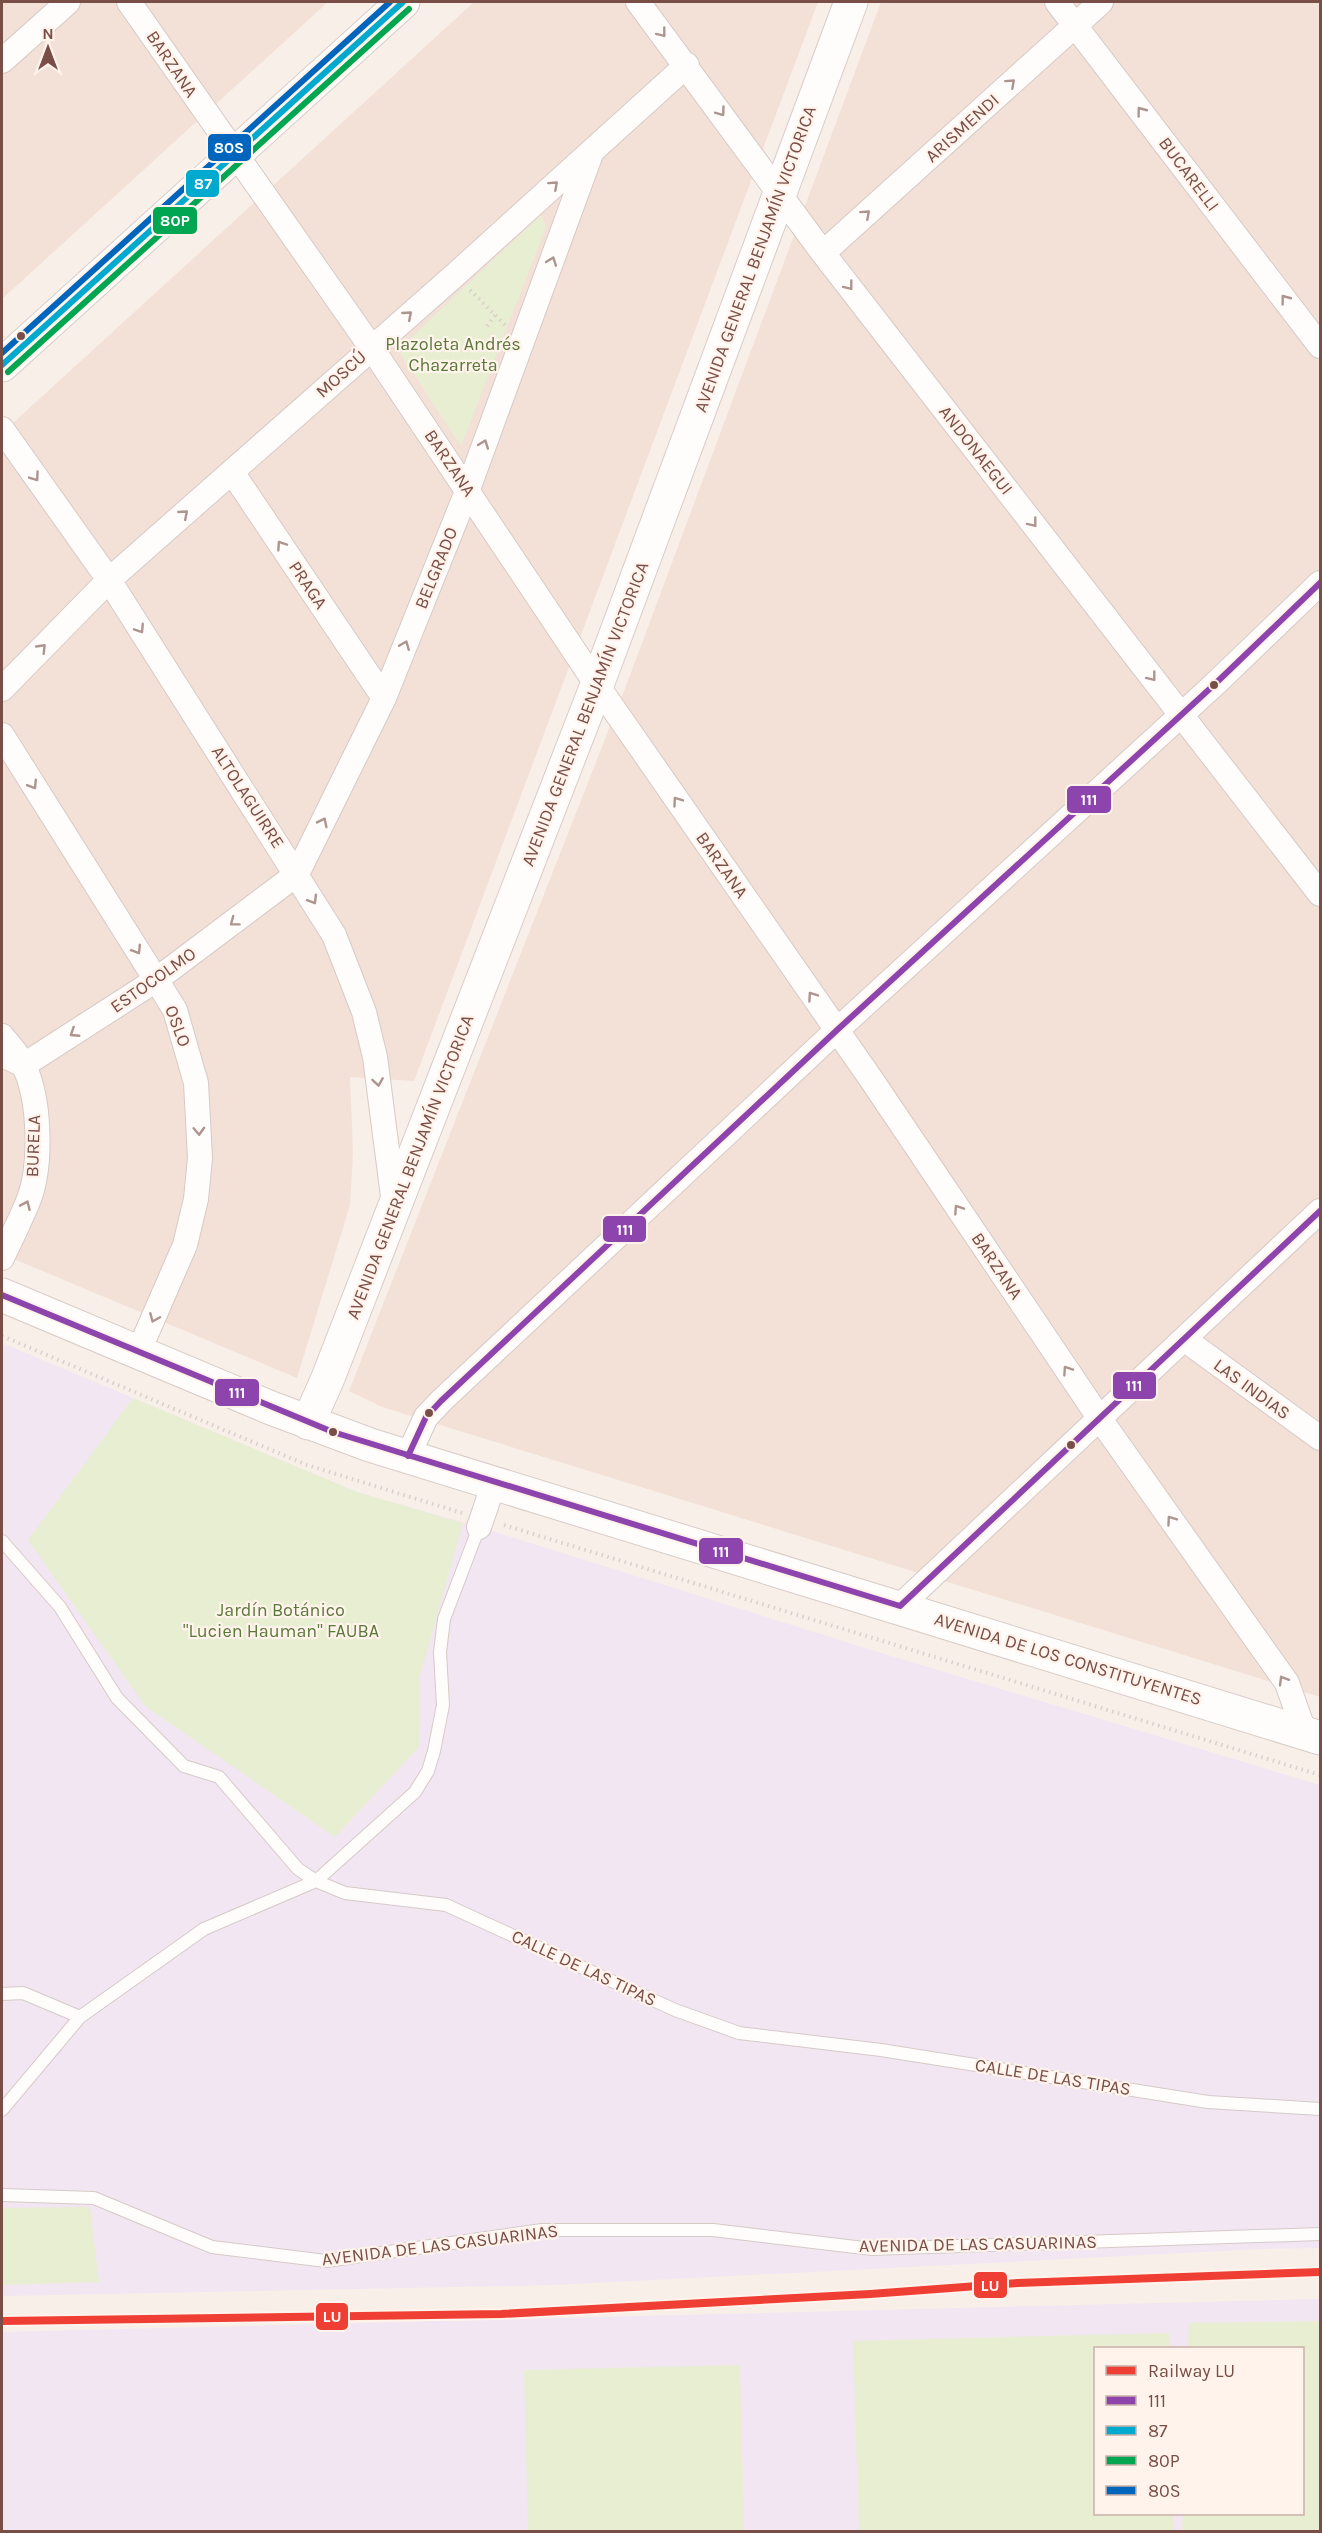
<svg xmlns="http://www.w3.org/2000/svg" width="1322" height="2533" font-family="Karla,sans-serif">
	<rect width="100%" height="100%" fill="#f8efe9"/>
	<path fill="#f3e1d7" d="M2 2H328L2 299Z
		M474 2H818L414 1081 350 1077 353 1153 350 1205 297 1378 2 1254V433Z
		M881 2H1320V1697L382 1407 349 1391 629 678Z"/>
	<path fill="#f1e6f2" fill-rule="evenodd" d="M2 1343 357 1492 479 1527 878 1652 1320 1785V2248L1262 2249 554 2285 2 2296Z
		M1320 2299V2531H2V2332ZM1096 2348H1302V2514H1096Z"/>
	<path fill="#e8eed2" d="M541 215 546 227 461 446 398 350Z
		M133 1398 357 1492 463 1523 420 1676 419 1747 335 1837 145 1706 28 1540Z
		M90 2207 99 2282 2 2285V2208Z
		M1320 2321V2531H1182L1183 2514H1302V2348H1188L1189 2323Z
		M1169 2333 1170 2348H1096V2514H1174V2531H859L853 2341Z
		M740 2365 744 2531H528L524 2370Z"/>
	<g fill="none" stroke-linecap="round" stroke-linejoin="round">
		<defs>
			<path id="lane" d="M2 1541 60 1607 117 1698 184 1766 219 1777 298 1869 316 1881 345 1893 446 1905 675 2010 739 2033 881 2050 1208 2102 1320 2109
				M2 1994 23 1993 80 2017
				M2 2110 80 2017 204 1929 316 1881 415 1792 428 1771 434 1751 443 1705 440 1652 444 1619 479 1527
				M2 2195 94 2198 212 2247 326 2261 542 2230H713L872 2249 1320 2234"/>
			<path id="street" d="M129 2 371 347 597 685 871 1079 1100 1419 1287 1683 1305 1734
				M638 2 823 253 1320 894
				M1057 2 1320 346
				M2 61 68 2
				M823 253 1101 2
				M2 429 109 580 334 935 364 1012 375 1057 394 1204
				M232 472 384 698
				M2 689 109 580 455 275 687 65
				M2 735 175 1010 196 1083 200 1158 196 1199 185 1245 138 1353
				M2 1036C9 1045 19 1055 24 1066 40 1099 42 1164 29 1199 21 1219 11 1239 2 1258
				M2 1055 24 1065 156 980 297 874 384 698 468 489 592 151
				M1184 1339 1320 1438
				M408 1456 426 1417 441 1401 836 1031 1215 684 1320 583
				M479 1527 494 1483
				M900 1606 1320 1211"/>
			<path id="secondary" d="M2 365 403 2
				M2 1295 271 1408 370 1445 1320 1738
				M308 1423 328 1378 597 685 851 2"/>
		</defs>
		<use href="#lane" stroke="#d6cac6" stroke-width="14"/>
		<use href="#street" stroke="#d6cac6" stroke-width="26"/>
		<use href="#secondary" stroke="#d9ccc7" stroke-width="35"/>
		<path stroke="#dbcfcb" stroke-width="4" stroke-dasharray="1.5 4.5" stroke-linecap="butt" d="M470 290 505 325
			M487 326 495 315
			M2 1336 307 1465 462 1513
			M504 1525 1320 1775"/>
		<use href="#lane" stroke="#fefdfc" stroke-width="12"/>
		<use href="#street" stroke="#fefdfc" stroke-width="24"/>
		<use href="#secondary" stroke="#fefdfc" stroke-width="33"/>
		<defs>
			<path id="bus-1" d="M2 1295 333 1432 900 1606 1320 1211
				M408 1456 426 1417 441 1401 836 1031 1215 684 1320 583"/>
			<path id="bus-2" d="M2 365 403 2"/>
			<path id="bus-3" d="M8 372 409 9"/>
			<path id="bus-4" d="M2 353 390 2"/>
		</defs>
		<use href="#bus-1" stroke="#fff3eb" stroke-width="10"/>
		<use href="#bus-2" stroke="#fff3eb" stroke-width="10"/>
		<use href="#bus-3" stroke="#fff3eb" stroke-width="10"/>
		<use href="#bus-4" stroke="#fff3eb" stroke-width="10"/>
		<use href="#bus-1" stroke="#8e44ad" stroke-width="6"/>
		<use href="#bus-2" stroke="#00a9ce" stroke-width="6"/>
		<use href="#bus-3" stroke="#00a651" stroke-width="6"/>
		<use href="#bus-4" stroke="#0065bd" stroke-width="6"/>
		<defs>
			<path id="rail-1" d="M2 2321 501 2314 870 2294 1018 2283 1320 2272"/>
		</defs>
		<use href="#rail-1" stroke="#fff3eb" stroke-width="12"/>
		<use href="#rail-1" stroke="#ef3e33" stroke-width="8"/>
	</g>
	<defs><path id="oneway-chevron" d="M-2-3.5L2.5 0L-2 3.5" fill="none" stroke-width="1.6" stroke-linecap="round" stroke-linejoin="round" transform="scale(1.5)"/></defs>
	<g stroke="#ae948f">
		<use href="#oneway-chevron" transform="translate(662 33) rotate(52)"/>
		<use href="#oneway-chevron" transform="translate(1011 83) rotate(-42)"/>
		<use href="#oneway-chevron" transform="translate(1141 111) rotate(-127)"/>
		<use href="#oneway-chevron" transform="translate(721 112) rotate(54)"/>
		<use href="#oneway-chevron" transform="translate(554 185) rotate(-42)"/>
		<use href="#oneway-chevron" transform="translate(866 214) rotate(-42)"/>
		<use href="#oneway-chevron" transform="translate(552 261) rotate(-70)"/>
		<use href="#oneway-chevron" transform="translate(849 286) rotate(52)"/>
		<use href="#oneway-chevron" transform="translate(1285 299) rotate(-127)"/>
		<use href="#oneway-chevron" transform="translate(408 315) rotate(-41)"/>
		<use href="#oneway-chevron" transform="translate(484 444) rotate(-70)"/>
		<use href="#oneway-chevron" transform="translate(35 477) rotate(55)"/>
		<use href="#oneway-chevron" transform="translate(184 514) rotate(-41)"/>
		<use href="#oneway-chevron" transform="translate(1033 523) rotate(52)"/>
		<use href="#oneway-chevron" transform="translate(281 545) rotate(-124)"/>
		<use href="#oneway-chevron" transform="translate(140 629) rotate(57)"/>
		<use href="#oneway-chevron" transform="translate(405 645) rotate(-68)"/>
		<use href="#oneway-chevron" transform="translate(42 648) rotate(-46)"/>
		<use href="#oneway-chevron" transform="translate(1152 677) rotate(52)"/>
		<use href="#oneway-chevron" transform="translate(33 785) rotate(58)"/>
		<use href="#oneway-chevron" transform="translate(677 801) rotate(-125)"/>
		<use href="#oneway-chevron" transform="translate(323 822) rotate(-64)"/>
		<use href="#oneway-chevron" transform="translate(313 900) rotate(59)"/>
		<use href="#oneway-chevron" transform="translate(234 922) rotate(143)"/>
		<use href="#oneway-chevron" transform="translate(137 950) rotate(58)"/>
		<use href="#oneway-chevron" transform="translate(812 996) rotate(-125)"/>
		<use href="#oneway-chevron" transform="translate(74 1033) rotate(147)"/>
		<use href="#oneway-chevron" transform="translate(378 1082) rotate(81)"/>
		<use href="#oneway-chevron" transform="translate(199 1131) rotate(88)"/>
		<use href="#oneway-chevron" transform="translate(26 1205) rotate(-66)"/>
		<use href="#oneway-chevron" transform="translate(958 1209) rotate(-124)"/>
		<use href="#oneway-chevron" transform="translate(154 1318) rotate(113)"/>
		<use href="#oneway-chevron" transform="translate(1067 1370) rotate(-124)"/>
		<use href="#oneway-chevron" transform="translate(1171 1520) rotate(-125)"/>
		<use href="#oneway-chevron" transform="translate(1283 1680) rotate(-121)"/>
	</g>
	<g fill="#784e46" stroke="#fff3eb" stroke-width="2">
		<circle cx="21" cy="336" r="5"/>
		<circle cx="1214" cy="685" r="5"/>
		<circle cx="429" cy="1413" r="5"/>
		<circle cx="333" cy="1432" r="5"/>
		<circle cx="1071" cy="1445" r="5"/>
	</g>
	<g text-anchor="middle" stroke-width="4.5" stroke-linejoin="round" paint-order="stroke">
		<g font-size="18" fill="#784e46" stroke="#fff3eb">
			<text transform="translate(172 64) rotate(56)" y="6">BARZANA</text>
			<text transform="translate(962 128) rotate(-42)" y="6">ARISMENDI</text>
			<text transform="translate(1189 174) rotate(53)" y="6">BUCARELLI</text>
			<text transform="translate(755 259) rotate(-70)" y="6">AVENIDA GENERAL BENJAMÍN VICTORICA</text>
			<text transform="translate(341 374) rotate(-42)" y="6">MOSCÚ</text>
			<text transform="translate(976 450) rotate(52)" y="6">ANDONAEGUI</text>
			<text transform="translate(450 463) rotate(56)" y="6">BARZANA</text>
			<text transform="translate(436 568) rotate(-68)" y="6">BELGRADO</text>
			<text transform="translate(308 585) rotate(56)" y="6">PRAGA</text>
			<text transform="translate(585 714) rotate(-69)" y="6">AVENIDA GENERAL BENJAMÍN VICTORICA</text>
			<text transform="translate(248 797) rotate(57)" y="6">ALTOLAGUIRRE</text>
			<text transform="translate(722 865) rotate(55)" y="6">BARZANA</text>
			<text transform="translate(153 980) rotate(-35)" y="6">ESTOCOLMO</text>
			<text transform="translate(178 1026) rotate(69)" y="6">OSLO</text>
			<text transform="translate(33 1146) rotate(-88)" y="6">BURELA</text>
			<text transform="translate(410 1167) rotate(-69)" y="6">AVENIDA GENERAL BENJAMÍN VICTORICA</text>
			<text transform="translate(997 1266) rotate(56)" y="6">BARZANA</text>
			<text transform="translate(1252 1389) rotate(36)" y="6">LAS INDIAS</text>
			<text transform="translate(1068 1659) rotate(17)" y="6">AVENIDA DE LOS CONSTITUYENTES</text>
			<text transform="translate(584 1968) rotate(25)" y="6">CALLE DE LAS TIPAS</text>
			<text transform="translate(1053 2077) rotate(9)" y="6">CALLE DE LAS TIPAS</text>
			<text transform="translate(978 2244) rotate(-1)" y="6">AVENIDA DE LAS CASUARINAS</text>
			<text transform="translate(440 2245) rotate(-7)" y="6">AVENIDA DE LAS CASUARINAS</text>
		</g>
		<g font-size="18" fill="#59793b" stroke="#fff3eb">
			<text x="453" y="350">Plazoleta Andrés<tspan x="453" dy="21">Chazarreta</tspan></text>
			<text x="281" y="1616">Jardín Botánico<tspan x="281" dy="21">"Lucien Hauman" FAUBA</tspan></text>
		</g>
	</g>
	<g stroke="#fff3eb" stroke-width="2">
		<rect x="207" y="133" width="45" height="29" rx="6" fill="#0065bd"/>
		<rect x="185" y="169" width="35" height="29" rx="6" fill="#00a9ce"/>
		<rect x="152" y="206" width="46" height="29" rx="6" fill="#00a651"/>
		<rect x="1066" y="785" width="46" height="29" rx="6" fill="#8e44ad"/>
		<rect x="602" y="1215" width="45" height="28" rx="6" fill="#8e44ad"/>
		<rect x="1112" y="1371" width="45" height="29" rx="6" fill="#8e44ad"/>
		<rect x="214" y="1378" width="46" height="29" rx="6" fill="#8e44ad"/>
		<rect x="698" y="1537" width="46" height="28" rx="6" fill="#8e44ad"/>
		<rect x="973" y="2271" width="35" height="28" rx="6" fill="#ef3e33"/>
		<rect x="315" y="2302" width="34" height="29" rx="6" fill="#ef3e33"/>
	</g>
	<g font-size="16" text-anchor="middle" font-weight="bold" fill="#fff">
		<text x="229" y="153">80S</text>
		<text x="203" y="189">87</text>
		<text x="175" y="226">80P</text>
		<text x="1089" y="805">111</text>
		<text x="625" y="1235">111</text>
		<text x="1134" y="1391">111</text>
		<text x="237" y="1398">111</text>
		<text x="721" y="1557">111</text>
		<text x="990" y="2291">LU</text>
		<text x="332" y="2322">LU</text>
	</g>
	<rect width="1322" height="2533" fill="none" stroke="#784e46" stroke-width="6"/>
	<rect x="1094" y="2347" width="210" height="168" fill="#fff3eb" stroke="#c9b1a9" stroke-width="1.5"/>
	<rect x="1106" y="2366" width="30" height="9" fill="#ef3e33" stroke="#c9b1a9" stroke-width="1.5"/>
	<text x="1148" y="2377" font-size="18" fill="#784e46">Railway LU</text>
	<rect x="1106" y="2396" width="30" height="9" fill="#8e44ad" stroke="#c9b1a9" stroke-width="1.5"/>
	<text x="1148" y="2407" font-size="18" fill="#784e46">111</text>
	<rect x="1106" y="2426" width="30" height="9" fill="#00a9ce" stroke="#c9b1a9" stroke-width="1.5"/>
	<text x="1148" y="2437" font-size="18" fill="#784e46">87</text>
	<rect x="1106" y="2456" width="30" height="9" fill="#00a651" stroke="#c9b1a9" stroke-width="1.5"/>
	<text x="1148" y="2467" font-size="18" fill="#784e46">80P</text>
	<rect x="1106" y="2486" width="30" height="9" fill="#0065bd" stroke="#c9b1a9" stroke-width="1.5"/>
	<text x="1148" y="2497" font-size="18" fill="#784e46">80S</text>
	<g transform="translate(48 48)" stroke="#fff3eb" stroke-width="4.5" paint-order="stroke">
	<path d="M0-4.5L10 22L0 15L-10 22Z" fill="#784e46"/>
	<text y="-9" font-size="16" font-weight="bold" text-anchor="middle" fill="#784e46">N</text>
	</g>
</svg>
